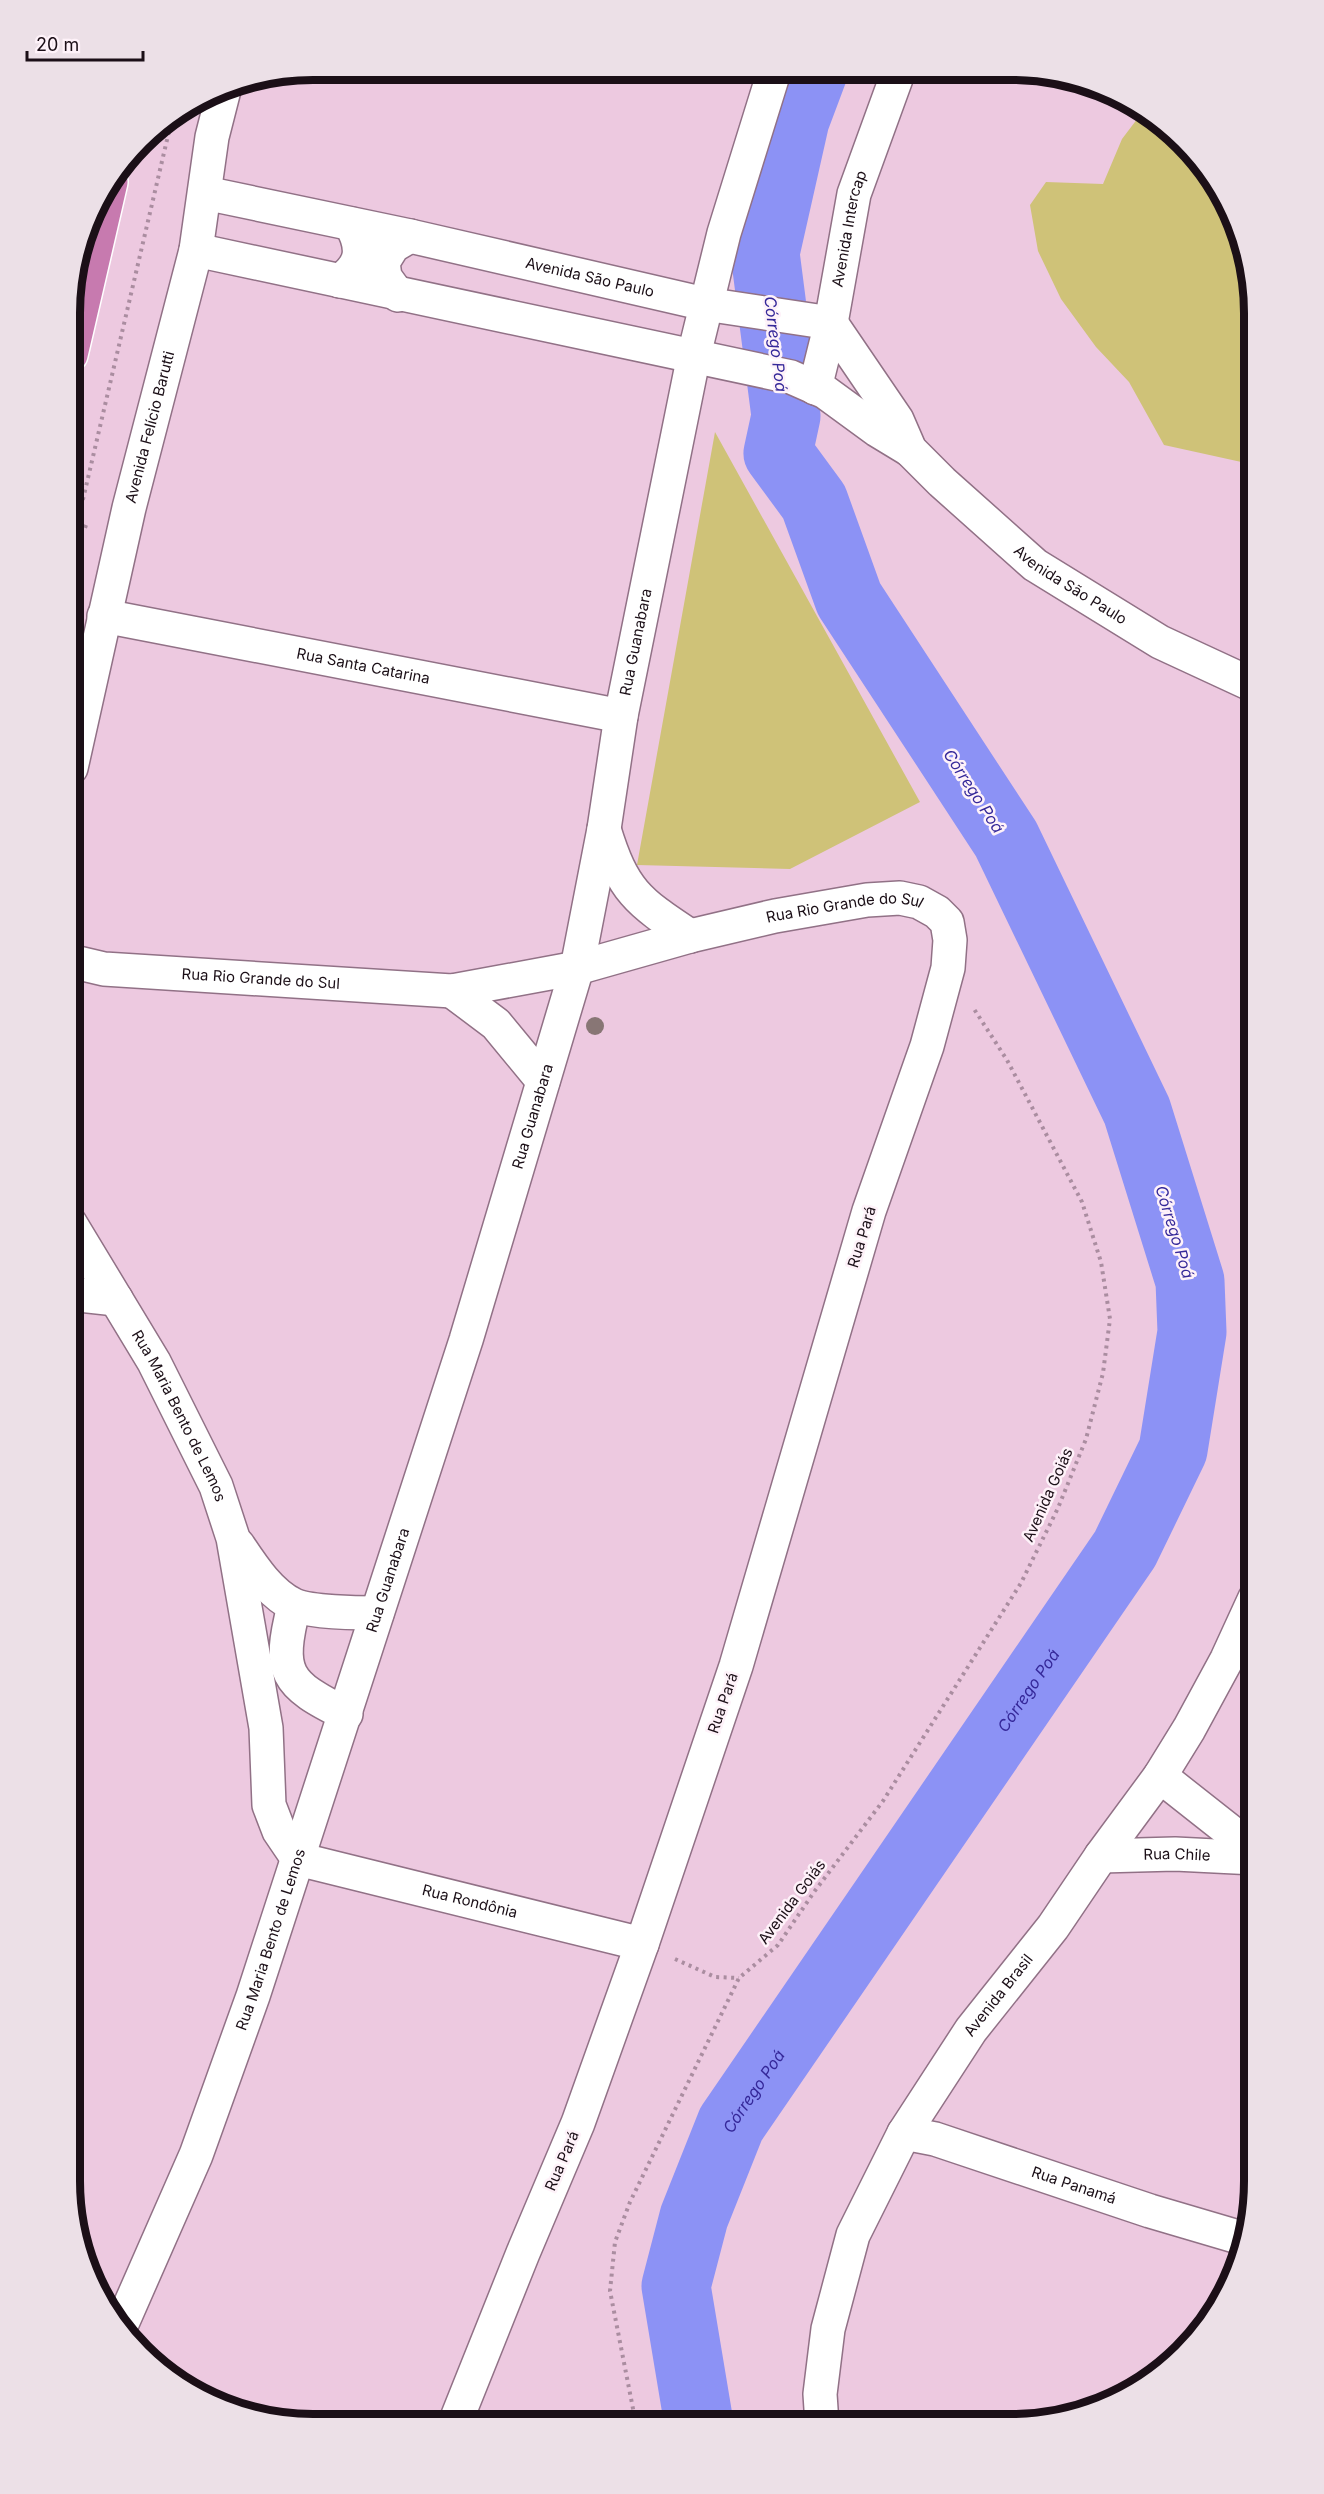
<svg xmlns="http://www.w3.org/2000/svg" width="1324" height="2494" font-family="Inter,sans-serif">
	<rect width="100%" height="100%" fill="#edc9e0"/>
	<path fill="#cfc278" d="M1144 110 1172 129 1214 178 1242 235 1255 313V465L1164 445 1129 382 1096 347 1061 299 1038 251 1030 205 1046 182 1103 184 1122 139Z
		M715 432 920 802 790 869 637 865Z"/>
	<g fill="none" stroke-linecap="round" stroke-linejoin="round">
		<path stroke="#8c92f5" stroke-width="69" id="s1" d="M699 2424 676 2286 694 2217 731 2124 1125 1549 1173 1450 1192 1332 1190 1281 1137 1111 1006 839 849 599 814 502 778 453 786 416 765 253 795 120 813 72"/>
		<defs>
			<g id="minor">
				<path id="s2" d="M104 616 621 716"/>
				<path d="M604 829C623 891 637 901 690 936"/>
				<path id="s3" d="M70 961 104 969 452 991 577 968 690 936 775 916 867 900 900 898 919 902 937 912 947 922 950 940 948 968 927 1046 869 1211 736 1666 642 1944 578 2123 523 2253 455 2423"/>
				<path d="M452 991 496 1024 543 1081"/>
				<path id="s4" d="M70 1223 154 1362 216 1486 233 1538 266 1728 269 1805 279 1831 298 1859"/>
				<path d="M70 1294 116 1299"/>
				<path d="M238 1545C252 1566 270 1594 294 1605 309 1612 358 1613 377 1613"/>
				<path d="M294 1606C277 1673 285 1684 346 1714"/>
				<path d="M1160 1776 1255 1851"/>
				<path id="s5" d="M1101 1856 1175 1854 1255 1858"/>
				<path id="s6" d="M298 1859 642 1944"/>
				<path id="s7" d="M904 2133 935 2139 1150 2211 1245 2239"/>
				<path id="s8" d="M120 2328 196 2155 253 1996 466 1340 577 968 604 829 621 716 694 355"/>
			</g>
			<g id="tertiary">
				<path id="s9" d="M831 323 854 194 898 73"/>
				<path d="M694 355 724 233 774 72"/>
				<path id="s10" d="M822 2424 820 2394 828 2329 853 2235 904 2133 971 2030 1053 1927 1101 1856 1160 1776 1189 1729 1227 1659 1255 1598"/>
			</g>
			<g id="secondary">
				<path id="s11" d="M205 193 410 236 705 304 831 323 897 420 910 450 942 482 1035 565 1160 642 1255 686"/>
				<path d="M196 250 791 377 825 392 877 430 910 450"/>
				<path d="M340 281C363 264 364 249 351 224"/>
				<path d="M398 295 385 277 383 262 393 246 410 236"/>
				<path d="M815 388 831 323"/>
				<path id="s12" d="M71 768 129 508 196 250 212 137 225 86"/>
			</g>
			<path id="motorway" d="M71 355 111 182"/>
		</defs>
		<use href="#minor" stroke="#917186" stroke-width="36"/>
		<use href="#tertiary" stroke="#917186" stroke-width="36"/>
		<use href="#secondary" stroke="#917186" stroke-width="36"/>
		<use href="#motorway" stroke="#fff" stroke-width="36"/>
		<path stroke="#aa8da0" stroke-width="4" stroke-dasharray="3 4.5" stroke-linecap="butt" d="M86 525 85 528 77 525 170 127 159 125
			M675 1959 715 1977 739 1978
			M636 2424 610 2291 615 2242 630 2202 739 1978 778 1945 814 1892 883 1801 1021 1583 1058 1508 1086 1439 1103 1373 1110 1319 1101 1262 1082 1202 1007 1060 974 1009"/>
		<use href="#minor" stroke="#fff" stroke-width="33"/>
		<use href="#tertiary" stroke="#fff" stroke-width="33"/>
		<use href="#secondary" stroke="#fff" stroke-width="33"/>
		<use href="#motorway" stroke="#c77aaf" stroke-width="33"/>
	</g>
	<circle fill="#887675" cx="595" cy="1026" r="9"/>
	<g text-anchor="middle" stroke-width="5" stroke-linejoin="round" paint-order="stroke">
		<g font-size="15" fill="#1b0f17" stroke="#fef2f9">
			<text dy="5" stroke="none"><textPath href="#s9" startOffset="96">Avenida Intercap</textPath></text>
			<text dy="5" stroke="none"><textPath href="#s11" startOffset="394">Avenida São Paulo</textPath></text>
			<text dy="5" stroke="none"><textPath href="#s12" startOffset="350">Avenida Felício Barutti</textPath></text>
			<text dy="5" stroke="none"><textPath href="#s11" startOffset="1000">Avenida São Paulo</textPath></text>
			<text dy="5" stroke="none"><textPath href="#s8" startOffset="1767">Rua Guanabara</textPath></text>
			<text dy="5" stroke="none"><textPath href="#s2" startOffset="264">Rua Santa Catarina</textPath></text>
			<text dy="5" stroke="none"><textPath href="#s3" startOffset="786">Rua Rio Grande do Sul</textPath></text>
			<text dy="5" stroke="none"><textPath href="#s3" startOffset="192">Rua Rio Grande do Sul</textPath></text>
			<text dy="5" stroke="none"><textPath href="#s8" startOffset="1281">Rua Guanabara</textPath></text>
			<text transform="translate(862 1237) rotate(-73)" y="5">Rua Pará</text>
			<text dy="5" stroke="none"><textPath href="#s4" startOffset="222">Rua Maria Bento de Lemos</textPath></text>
			<text transform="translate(1048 1495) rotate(-66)" y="5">Avenida Goiás</text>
			<text dy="5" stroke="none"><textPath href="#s8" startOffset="795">Rua Guanabara</textPath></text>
			<text transform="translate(723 1703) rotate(-71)" y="5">Rua Pará</text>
			<text dy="5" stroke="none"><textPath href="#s5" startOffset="76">Rua Chile</textPath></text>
			<text dy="5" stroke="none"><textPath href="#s6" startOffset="177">Rua Rondônia</textPath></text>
			<text transform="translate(792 1902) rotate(-53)" y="5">Avenida Goiás</text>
			<text dy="5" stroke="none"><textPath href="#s8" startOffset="417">Rua Maria Bento de Lemos</textPath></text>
			<text dy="5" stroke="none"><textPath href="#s10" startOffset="474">Avenida Brasil</textPath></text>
			<text transform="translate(562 2161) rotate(-67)" y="5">Rua Pará</text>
			<text dy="5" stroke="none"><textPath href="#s7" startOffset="178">Rua Panamá</textPath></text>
		</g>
		<g font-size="16" font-style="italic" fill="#352899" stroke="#fef2f9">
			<text transform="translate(776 344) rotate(83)" y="6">Córrego Poá</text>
			<text transform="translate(974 791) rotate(57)" y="6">Córrego Poá</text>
			<text transform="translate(1175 1232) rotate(73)" y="6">Córrego Poá</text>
			<text dy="6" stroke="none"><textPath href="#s1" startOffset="837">Córrego Poá</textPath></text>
			<text dy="6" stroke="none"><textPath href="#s1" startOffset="351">Córrego Poá</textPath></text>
		</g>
	</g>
	<path d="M0 0H1324V2494H0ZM313 80H1011A233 233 0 0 1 1244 313V2181A233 233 0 0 1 1011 2414H313A233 233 0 0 1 80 2181V313A233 233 0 0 1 313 80Z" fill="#ece0e7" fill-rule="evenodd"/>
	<path fill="none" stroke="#1b0f17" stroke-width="8" d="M313 80H1011A233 233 0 0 1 1244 313V2181A233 233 0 0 1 1011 2414H313A233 233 0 0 1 80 2181V313A233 233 0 0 1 313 80Z"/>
	<path d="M27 51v9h116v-9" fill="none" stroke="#1b0f17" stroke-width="3"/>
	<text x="36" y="51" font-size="18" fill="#1b0f17" stroke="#fef2f9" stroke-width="4.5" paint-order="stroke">20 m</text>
</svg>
